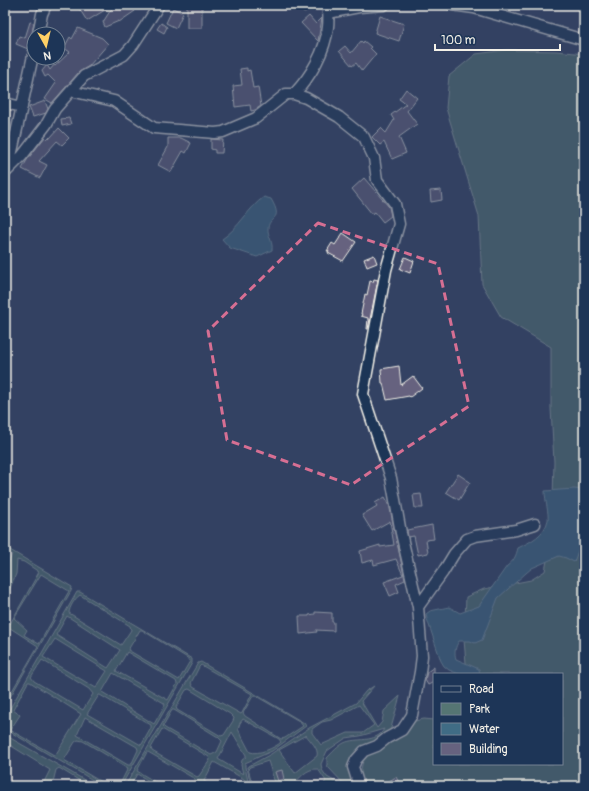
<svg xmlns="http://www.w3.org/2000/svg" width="589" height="791" font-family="Pangolin,sans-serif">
	<rect width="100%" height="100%" fill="#334263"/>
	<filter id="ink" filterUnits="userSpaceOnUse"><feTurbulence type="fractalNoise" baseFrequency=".025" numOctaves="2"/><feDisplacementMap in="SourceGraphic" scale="8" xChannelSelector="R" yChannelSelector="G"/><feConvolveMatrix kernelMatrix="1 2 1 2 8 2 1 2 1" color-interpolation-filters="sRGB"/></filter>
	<g filter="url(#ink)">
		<path fill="#557573" stroke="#a4b3ae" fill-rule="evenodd" d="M455 5H527C503 13 484 12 458 11Z
			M506 50 556 51 584 54V786H362L360 773 364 757 398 739 404 731 410 722 424 719 434 720V764H562V674H467L464 640 466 597 484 589 531 580 545 571 552 534 554 462 551 408V347L501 317 482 284 479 216 446 108 449 76 476 54Z
			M5 547 72 587 71 591 5 706V703L38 646 7 626 5 630V622L10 624 39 572 24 562 17 560 16 574 7 595 9 603 5 615V573L12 554 5 550ZM41 574 69 591 39 644 24 635 27 630 14 618Z
			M77 592H80L192 659V663L121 786H119L128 768 83 741 78 740 75 742 64 760 108 786H103L5 729V717ZM80 595 130 626 131 630 121 645 69 613C69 608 75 598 80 595ZM67 616 120 650 108 668 56 635ZM142 630 189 659 190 661 179 680 128 650 140 630ZM55 639 107 671 96 688 43 657ZM127 652 176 681 177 684 168 700 116 671ZM42 660 89 689 93 694 83 710 34 681 31 677ZM113 673 164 703 165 705 154 724 102 692ZM28 682H30L81 714 56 754 54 755 10 730 20 715 13 710ZM99 695H100L151 725V728L142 744 141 745 87 714ZM85 717 137 747 138 750 131 765H128L77 735Z
			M201 662 304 723 306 726 272 751 245 763V767L249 786H246L244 779 214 762 204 781 212 786H207L201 783 199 786H195L196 783 195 779 148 752H147L137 771 162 786H158L137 774 130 786H125L198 663ZM201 665 252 694 242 713 241 714 193 687 191 683 199 667ZM189 689 230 714 234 718 233 721 224 735 221 736 177 710 176 707 186 690ZM253 696H256L299 721 303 726 285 738 281 739 245 716 243 713ZM172 710H174L218 737 222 741 217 752 211 755 165 728 163 726ZM243 719 279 739 281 742C275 748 258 755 250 752L238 729 240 723ZM162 729 209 757 210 760 199 776 197 777 152 751 151 748ZM232 732 246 755V757L242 760 241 765 243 774 218 759Z
			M374 686 361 701 377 728 382 722 384 711 400 696 391 728 388 733 355 756 353 786H338L334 783 329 786H322L326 781 318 769C306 768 300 778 292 786H288V783L285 786H276L268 761 250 767 248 769 253 786H251L247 767 271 754 309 728 356 703 366 691ZM359 705 374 725 363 733H348L321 745 312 733V729L322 722 331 720ZM384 729C376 744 356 737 344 743 338 746 332 753 327 758V765L328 767 344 784 338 783 327 777 322 770 321 764 327 751 346 738 360 736ZM306 735C310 741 319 748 317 756L295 773 279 750Z
			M5 735 95 786H88L59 768 56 770 52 786H42L50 770 5 742Z"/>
		<path fill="#406c85" stroke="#88a1ad" d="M264 197 271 199C285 223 267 214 268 231 269 237 273 243 272 250L257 257 230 248 222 239C239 228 248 208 264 197Z
			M574 489 584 490V534L574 562 566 558 559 556 532 568 526 573 498 598 482 640 475 643 470 641H459C455 647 454 653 456 659L479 669 480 674H459L449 670 444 666 441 661 427 619 426 614 430 611 449 607 460 613 479 606 507 566C514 561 516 556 518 548 530 542 545 535 548 520 549 513 545 500 545 491Z"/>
		<path fill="#66627f" stroke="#f4f1e8" d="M77 5H113L87 21Z
			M114 5H131L135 11 119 22V21L105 27 103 22Z
			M187 5H202V28H187Z
			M296 5H313L304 13Z
			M173 8 183 13 176 28 166 23Z
			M309 16 316 24 322 18 318 41 301 23Z
			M380 16 404 24 399 41 375 33Z
			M30 22 34 23 32 33 34 39V45L29 46 28 49 16 44 19 36 25 38Z
			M161 23 167 27 164 33 157 29Z
			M78 28 102 38 108 44 89 66 79 72 52 103 45 99 56 83 48 75 45 77 42 71 47 65 50 70 54 65 55 66 70 52 64 48 70 37 72 39Z
			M361 41 363 43 364 41 371 47 370 48 376 54 362 71 356 63 352 66 339 51 345 46 351 53Z
			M247 68V71L250 70 253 88 258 87 261 106 255 110 251 111 250 105 235 107 233 86 242 85 240 69Z
			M406 89 417 98 407 111 417 124 399 137 406 153 392 159 384 142 380 145 372 137 381 128 386 133 394 120 391 115 406 104 399 99Z
			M45 101 48 109 46 113 33 117 29 107Z
			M69 118 71 124 62 126 61 119Z
			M59 128 69 138 62 145 57 141 39 161 47 165 40 178 22 169 27 160 45 137 47 139 49 137 50 138Z
			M168 138H181L191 143 186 153 183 151 171 172 158 165 168 147Z
			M211 139 223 140 222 153H215V150L211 149Z
			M364 178 389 207 391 216 383 222 375 212 372 214 352 189Z
			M441 190 442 200 431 202 430 191Z
			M343 233 356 242 343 261 328 253 329 251H327L332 243 335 245Z
			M374 255 377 263 367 267 364 259Z
			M405 257 414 261 410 273 400 269Z
			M374 279 378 280 368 329H367L368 318 361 316 362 314H361L365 294 367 295 370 281 373 282Z
			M399 366 401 385 413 376 422 388 410 397 409 396 387 400 383 383H382L381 369Z
			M458 474 470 482 459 500 446 492Z
			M421 494 423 508H415L413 495Z
			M385 497 389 504 405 580 396 584 399 592 390 596 384 582 403 575 396 559 374 565 373 560 362 563 360 551 380 545V547L394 545 390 521 372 531 362 515 377 506 375 503Z
			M432 525 434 539 426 540 428 553 418 555 414 536 408 537 407 530Z
			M315 612 332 613V622H334V631L316 630 317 632 300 634 299 616H309V615L315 614Z
			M434 667V682L428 685 425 680 427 672Z
			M282 770 284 779 278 781 275 772Z
			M396 777 401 786H392L389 781Z"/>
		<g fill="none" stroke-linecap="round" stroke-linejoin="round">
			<defs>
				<path id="minor" d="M452 5 474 8 584 40
					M328 13 359 7 384 5
					M38 34 42 14 46 5
					M71 91 114 101 154 128 215 133 223 132 256 118 286 94H294L306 98 339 117 364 137 374 158 377 180 395 204 399 224 386 270 363 394 391 478 401 533 418 607 422 656 420 672 412 715 402 730 387 738 377 746 364 751 356 760 353 767 359 786
					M294 94C311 76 325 52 328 27 329 20 328 12 328 5
					M5 103 22 107
					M8 170 34 51
					M5 173 22 156 46 125 55 109 84 76 124 55 133 45 159 5
					M418 607 443 572 454 554 467 539 475 536 516 530 535 524"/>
			</defs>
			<use href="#minor" stroke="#f4f1e8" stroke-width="13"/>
			<use href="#minor" stroke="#1d3557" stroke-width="10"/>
		</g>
	</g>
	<path d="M0 0H589V791H0ZM318 223 438 264 469 406 351 485 227 440 208 331Z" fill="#334263" fill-opacity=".55" fill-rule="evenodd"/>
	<path fill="none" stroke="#d66f93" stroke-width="3" stroke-dasharray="8 5" stroke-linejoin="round" d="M318 223 438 264 469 406 351 485 227 440 208 331Z"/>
	<rect width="589" height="791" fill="none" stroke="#1d3557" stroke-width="20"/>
	<rect x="10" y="10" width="569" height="771" fill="none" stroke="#f4f1e8" stroke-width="1.5" filter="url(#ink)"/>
	<rect x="433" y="673" width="130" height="92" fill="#1d3557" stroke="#738091"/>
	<rect x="441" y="686" width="20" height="6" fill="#1d3557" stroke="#738091"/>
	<text x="469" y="693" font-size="12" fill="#f4f1e8">Road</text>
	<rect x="441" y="703" width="20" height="12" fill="#557573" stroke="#738091"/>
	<text x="469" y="713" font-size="12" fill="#f4f1e8">Park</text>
	<rect x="441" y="723" width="20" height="12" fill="#406c85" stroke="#738091"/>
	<text x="469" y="733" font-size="12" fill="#f4f1e8">Water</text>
	<rect x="441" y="743" width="20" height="12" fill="#66627f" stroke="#738091"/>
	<text x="469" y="753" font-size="12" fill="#f4f1e8">Building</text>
	<g transform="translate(46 46) rotate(172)"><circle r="19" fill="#1d3557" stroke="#738091"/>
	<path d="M0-3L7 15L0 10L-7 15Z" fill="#ffd166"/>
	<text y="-6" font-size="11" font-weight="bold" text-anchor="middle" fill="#f4f1e8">N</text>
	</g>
	<path d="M435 44v6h125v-6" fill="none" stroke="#f4f1e8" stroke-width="2"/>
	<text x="441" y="44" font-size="12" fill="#f4f1e8" stroke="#1d3557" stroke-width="3" paint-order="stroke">100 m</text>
</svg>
